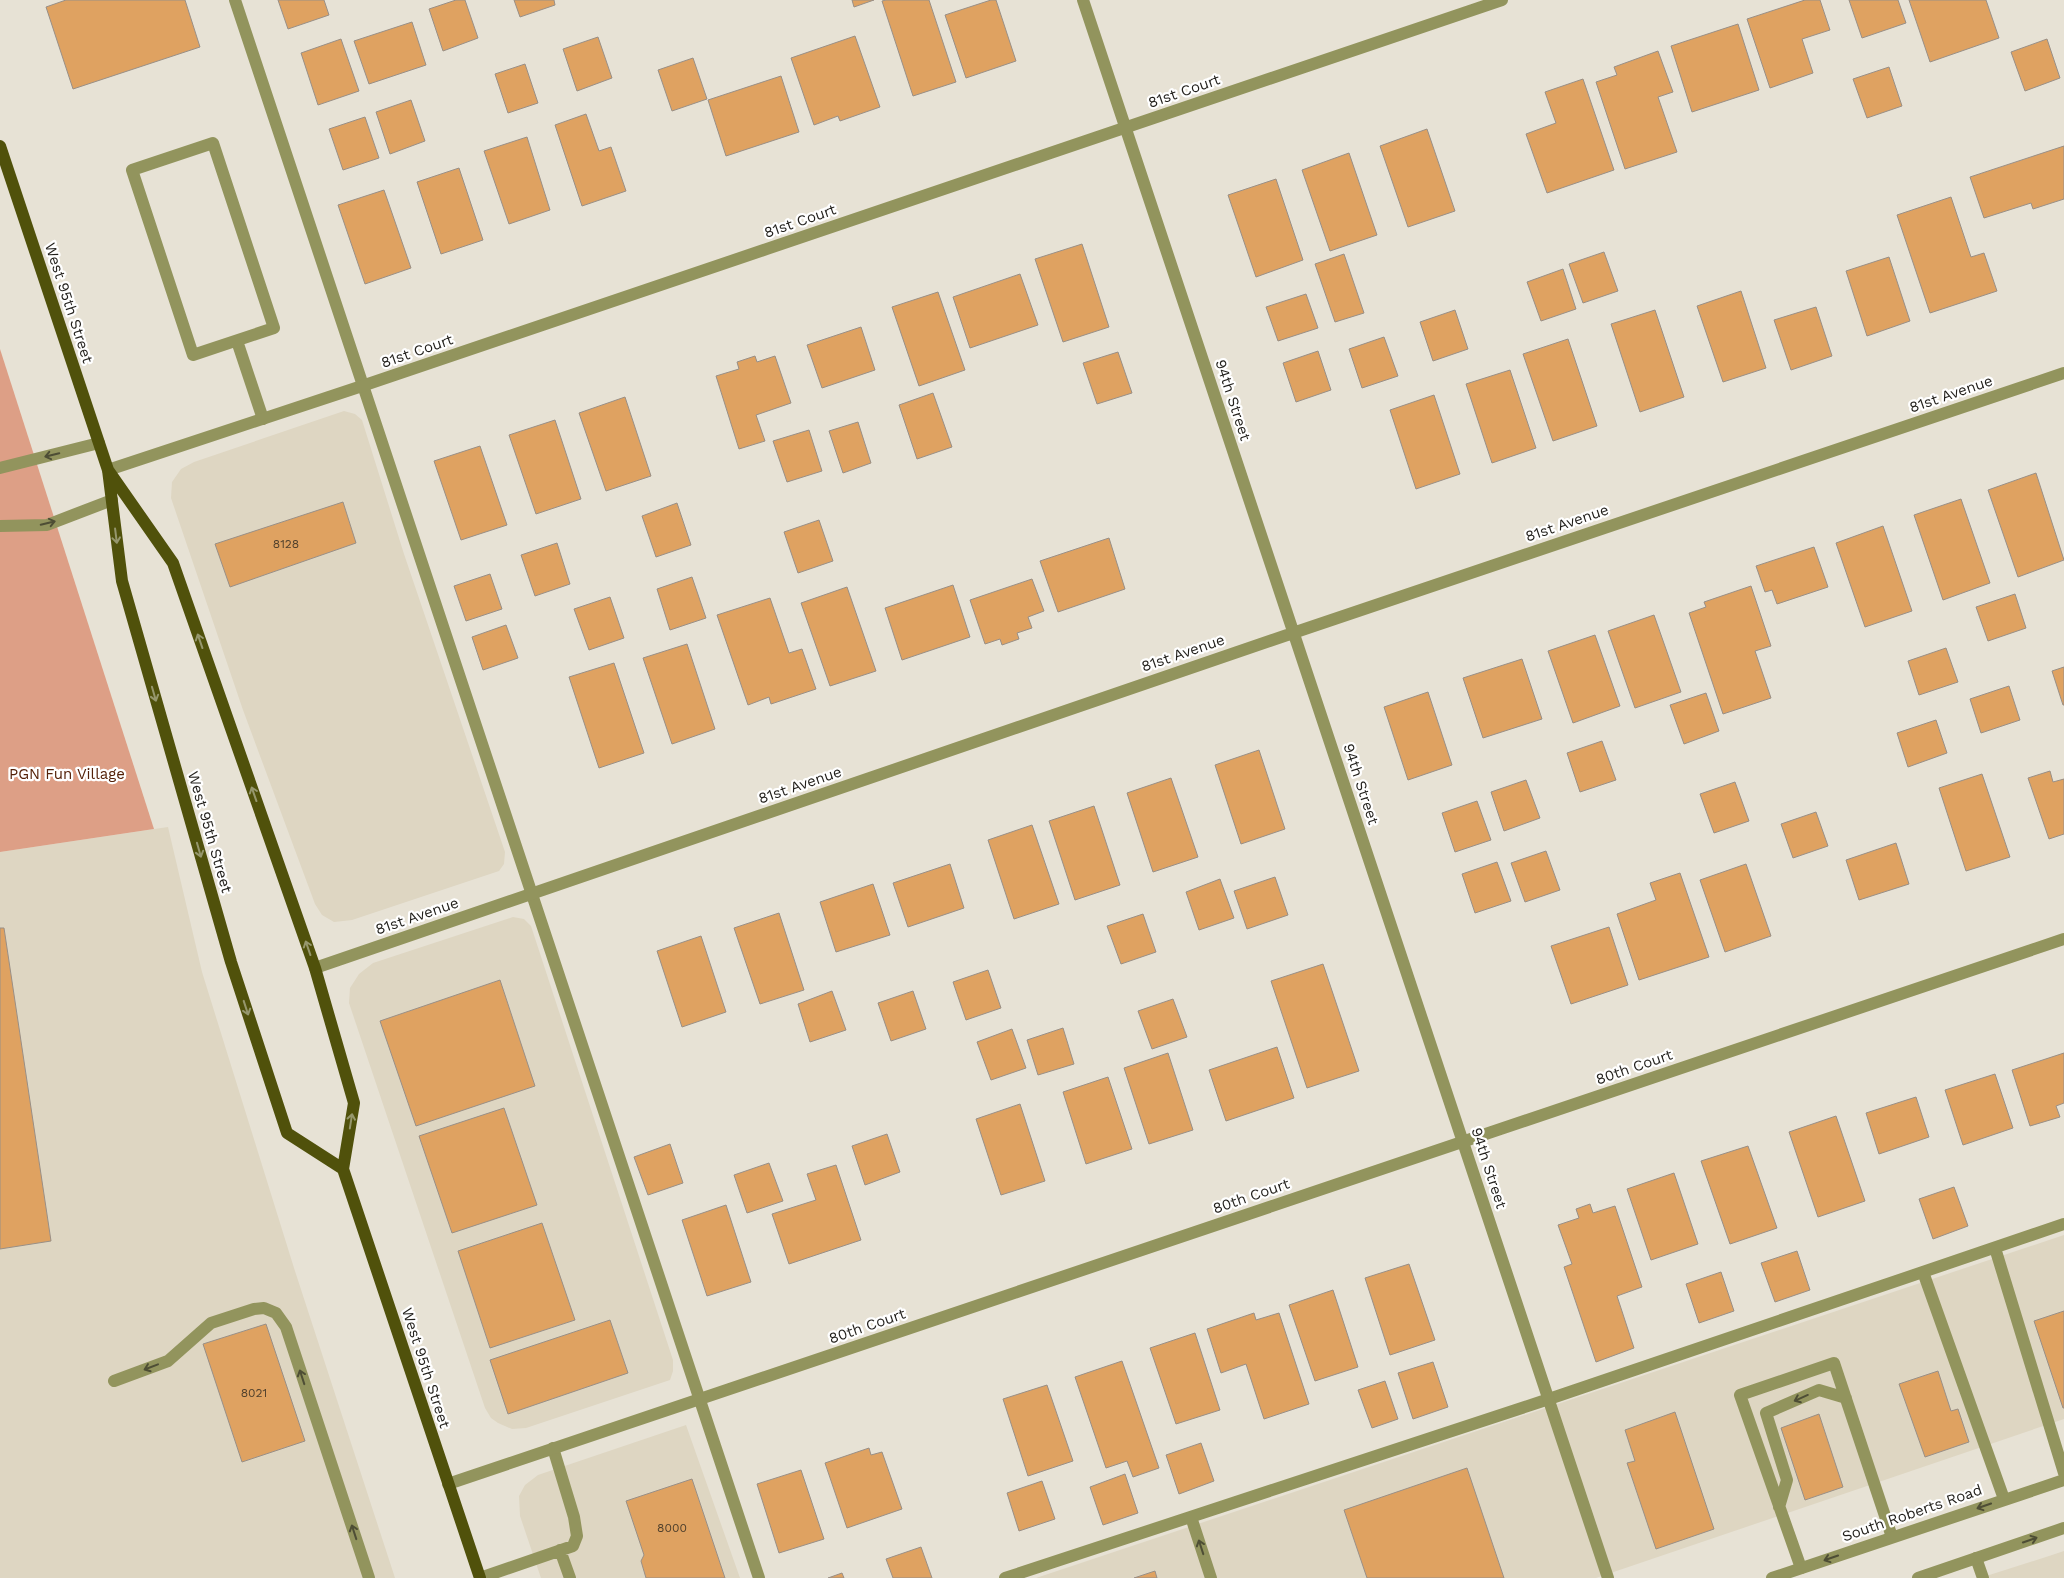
<svg xmlns="http://www.w3.org/2000/svg" width="2064" height="1578" font-family="'Work Sans',sans-serif">
	<rect width="100%" height="100%" fill="#e7e2d5"/>
	<path fill="#ded6c2" d="M344 411 355 414 362 420 404 554 505 852 504 864 499 871 352 920 334 922 322 915 315 904 243 710 171 498 172 482 181 469 194 462Z
		M168 827 202 972 294 1268 395 1578H0V852Z
		M513 917 524 919 531 926 673 1360V1371L670 1380 526 1428 512 1429 498 1423 491 1418 485 1408 349 1003 350 988 359 974 373 963Z
		M2064 1235V1419L1596 1578H1036Z
		M686 1425 740 1578H541L520 1516 519 1496 525 1485 538 1475Z
		M2064 1551V1578H1980L2049 1556Z"/>
	<path fill="#dd9f86" d="M0 349 154 829 0 852Z"/>
	<path fill="#dfa261" stroke="#998f86" d="M66 0H185L200 47 73 89 46 7Z
		M278 0H324L329 15 288 29Z
		M456 0H465L478 38 443 51 429 9Z
		M514 0H554L555 5 520 17Z
		M852 0H874L854 7Z
		M886 0H929L956 82 913 96 882 1Z
		M991 0H996L1016 61 966 78 945 15Z
		M1805 0H1820L1830 30 1802 39 1813 73 1770 88 1747 19Z
		M1849 0H1898L1906 23 1862 38Z
		M1909 0H1986L1999 38 1930 62Z
		M412 22 426 65 369 84 354 41Z
		M1738 24 1759 90 1692 112 1671 46Z
		M855 36 880 107 840 121 838 116 814 125 791 58Z
		M598 37 612 78 577 91 563 49Z
		M341 39 359 91 318 105 301 53Z
		M2047 39 2060 78 2025 91 2011 52Z
		M1658 51 1673 92 1658 97 1677 152 1625 169 1596 82 1617 75 1614 67Z
		M693 58 707 99 672 111 658 70Z
		M525 64 538 103 508 113 495 74Z
		M1889 67 1902 106 1867 118 1853 79Z
		M781 76 799 132 726 156 708 100Z
		M1583 79 1614 170 1547 193 1526 134 1556 123 1545 92Z
		M411 100 425 141 390 154 376 112Z
		M586 114 599 151 611 147 626 191 582 206 555 125Z
		M365 117 379 158 343 170 329 129Z
		M1427 129 1455 211 1408 227 1380 146Z
		M527 137 550 210 509 224 484 151Z
		M2064 146V199L2033 209 2031 203 1984 218 1970 177Z
		M1349 153 1377 235 1330 251 1302 170Z
		M459 168 483 240 441 254 417 182Z
		M1276 179 1303 260 1256 277 1228 195Z
		M384 190 411 268 365 284 338 205Z
		M1951 197 1971 257 1984 253 1997 291 1930 313 1897 215Z
		M1082 244 1109 327 1063 342 1035 259Z
		M1604 252 1618 291 1583 303 1569 264Z
		M1344 254 1364 313 1335 322 1315 264Z
		M1889 257 1910 321 1867 336 1846 271Z
		M1563 269 1576 309 1541 321 1527 282Z
		M1020 274 1038 325 970 348 953 297Z
		M1741 291 1766 368 1723 382 1697 306Z
		M938 292 965 370 919 386 892 307Z
		M1306 294 1318 328 1278 341 1266 307Z
		M1816 307 1832 356 1791 370 1774 320Z
		M1455 310 1468 349 1433 361 1420 322Z
		M1655 310 1684 397 1640 412 1611 324Z
		M861 327 875 370 822 388 807 345Z
		M1384 337 1398 376 1362 388 1349 349Z
		M1568 339 1597 426 1553 441 1523 354Z
		M1318 351 1331 390 1296 402 1283 363Z
		M1118 352 1132 393 1097 404 1083 363Z
		M755 356 757 362 775 356 791 403 756 415 765 441 739 449 716 376 739 369 737 362Z
		M1510 370 1536 448 1492 463 1466 384Z
		M933 393 952 447 917 459 899 405Z
		M1434 395 1460 474 1416 489 1390 410Z
		M625 397 651 476 606 491 579 413Z
		M555 420 581 499 536 514 509 435Z
		M858 422 871 463 843 473 829 431Z
		M809 430 822 471 787 482 773 441Z
		M480 446 507 525 461 540 434 461Z
		M2036 473 2064 560 2018 577 1988 490Z
		M1961 499 1990 583 1943 600 1914 515Z
		M343 502 356 543 230 587 215 544Z
		M677 503 691 545 656 557 642 516Z
		M819 520 833 561 798 573 784 532Z
		M1883 526 1912 611 1865 627 1836 543Z
		M1109 538 1125 589 1058 612 1040 561Z
		M557 543 570 584 535 596 521 555Z
		M1814 547 1828 587 1777 604 1772 590 1765 592 1756 566Z
		M490 574 502 609 466 621 454 586Z
		M692 577 706 618 670 630 657 589Z
		M1032 579 1044 611 1028 617 1032 628 1017 633 1019 639 1002 645 1000 639 985 644 970 600Z
		M953 585 970 637 902 660 885 608Z
		M1751 586 1771 646 1755 651 1771 698 1723 714 1689 613 1706 607 1704 602Z
		M847 587 876 671 830 686 801 603Z
		M2015 594 2026 628 1988 641 1976 607Z
		M610 597 624 638 589 650 574 609Z
		M770 598 789 653 802 649 816 689 771 704 769 697 748 705 717 615Z
		M1654 615 1681 692 1635 708 1608 631Z
		M506 625 518 658 483 670 472 637Z
		M1595 635 1620 706 1573 723 1548 651Z
		M687 644 715 729 672 744 643 658Z
		M1946 648 1958 682 1919 695 1908 661Z
		M1522 659 1542 719 1483 738 1463 678Z
		M614 663 644 753 599 768 569 677Z
		M2064 667V705H2063L2052 671Z
		M2009 686 2020 720 1981 733 1970 699Z
		M1428 692 1452 765 1408 780 1384 707Z
		M1706 693 1719 731 1684 744 1670 705Z
		M1936 720 1947 753 1908 767 1897 733Z
		M1602 741 1616 780 1580 792 1567 753Z
		M1259 750 1285 829 1241 844 1215 765Z
		M2050 771 2053 782 2064 779V834L2049 839 2028 778Z
		M1982 774 2010 857 1966 871 1939 788Z
		M1171 778 1198 857 1153 872 1127 793Z
		M1526 780 1540 818 1504 831 1491 792Z
		M1735 782 1749 821 1714 833 1700 794Z
		M1477 801 1491 840 1455 852 1442 813Z
		M1094 806 1120 885 1075 900 1049 821Z
		M1816 812 1828 846 1793 858 1781 824Z
		M1032 825 1059 904 1014 919 988 840Z
		M1896 843 1909 884 1859 900 1846 860Z
		M1546 851 1560 890 1525 902 1511 863Z
		M1497 862 1511 901 1475 913 1462 874Z
		M950 864 964 908 908 927 893 883Z
		M1746 864 1771 936 1725 952 1700 880Z
		M1680 873 1709 957 1639 980 1617 914 1656 900 1650 883Z
		M1275 877 1288 915 1247 929 1234 891Z
		M1220 879 1234 918 1199 930 1186 892Z
		M873 884 890 935 836 952 820 902Z
		M779 913 804 990 760 1004 734 928Z
		M1143 914 1156 952 1121 964 1107 926Z
		M1609 927 1628 985 1571 1004 1551 946Z
		M0 928H4L51 1241 0 1249Z
		M701 936 726 1012 682 1027 657 951Z
		M1323 964 1359 1071 1307 1088 1271 981Z
		M988 970 1001 1008 966 1020 953 982Z
		M500 980 535 1086 416 1126 380 1021Z
		M832 991 846 1030 810 1042 798 1004Z
		M913 991 926 1029 891 1041 878 1003Z
		M1173 999 1187 1037 1152 1049 1138 1011Z
		M1063 1028 1074 1064 1038 1075 1027 1040Z
		M1012 1029 1026 1068 991 1080 977 1042Z
		M1277 1047 1294 1098 1226 1121 1209 1070Z
		M1168 1053 1193 1130 1149 1144 1124 1068Z
		M2064 1053V1103L2056 1106 2060 1117 2030 1126 2012 1070Z
		M1995 1074 2013 1128 1963 1145 1945 1090Z
		M1108 1077 1132 1149 1086 1164 1063 1092Z
		M1916 1097 1929 1137 1879 1154 1866 1113Z
		M1020 1104 1045 1181 1001 1195 976 1119Z
		M504 1108 537 1205 452 1233 419 1136Z
		M1836 1116 1865 1201 1818 1217 1789 1132Z
		M887 1134 900 1172 865 1185 852 1146Z
		M670 1144 683 1183 648 1195 634 1157Z
		M1748 1146 1777 1228 1730 1244 1701 1161Z
		M769 1163 783 1201 747 1213 734 1175Z
		M836 1165 861 1240 789 1264 772 1214 816 1200 807 1174Z
		M1674 1173 1698 1244 1651 1260 1627 1189Z
		M1954 1187 1968 1226 1933 1239 1919 1199Z
		M1590 1204 1593 1213 1615 1206 1642 1287 1617 1296 1634 1348 1596 1362 1564 1267 1572 1264 1558 1225 1579 1218 1576 1209Z
		M726 1205 751 1282 707 1296 682 1220Z
		M542 1223 575 1320 490 1348 458 1251Z
		M1797 1251 1810 1290 1775 1302 1761 1263Z
		M1409 1264 1435 1340 1390 1355 1365 1278Z
		M1721 1272 1734 1311 1699 1323 1686 1284Z
		M1333 1290 1358 1367 1315 1381 1289 1305Z
		M2064 1311V1408H2063L2034 1321Z
		M1254 1313 1256 1320 1279 1313 1309 1404 1264 1419 1246 1364 1221 1373 1207 1329Z
		M610 1320 628 1373 508 1414 490 1360Z
		M266 1324 305 1441 242 1462 203 1344Z
		M1195 1333 1220 1410 1176 1424 1150 1348Z
		M1122 1361 1159 1468 1133 1477 1127 1461 1106 1468 1075 1377Z
		M1433 1362 1448 1407 1413 1419 1398 1373Z
		M1938 1371 1951 1411 1958 1409 1969 1442 1925 1457 1899 1384Z
		M1385 1381 1398 1419 1372 1428 1358 1390Z
		M1047 1385 1073 1461 1028 1476 1003 1399Z
		M1675 1412 1714 1529 1656 1549 1627 1463 1635 1461 1625 1430Z
		M1819 1414 1843 1487 1805 1500 1781 1428Z
		M1201 1443 1214 1481 1179 1494 1166 1455Z
		M869 1448 871 1455 882 1452 902 1509 847 1528 825 1463Z
		M1467 1468 1504 1578H1367L1344 1510Z
		M801 1470 824 1539 779 1553 757 1484Z
		M1125 1474 1138 1513 1103 1525 1090 1487Z
		M692 1479 725 1578H646L641 1561 644 1555 626 1501Z
		M1042 1481 1055 1519 1019 1531 1007 1493Z
		M921 1547 932 1578H893L886 1559Z
		M1155 1571 1157 1578H1134Z
		M842 1573 844 1578H828Z"/>
	<g fill="none" stroke-linecap="round" stroke-linejoin="round">
		<path stroke="#92945d" stroke-width="12" d="M235 0 759 1578
			M213 143 274 328 193 355 132 170Z
			M237 341 263 419
			M0 468 99 443
			M0 526 47 525 112 500
			M1995 1248 2064 1473
			M1923 1272 2004 1499
			M114 1381 168 1361 211 1323 254 1309 264 1308 276 1313 286 1327 369 1578
			M1779 1507 1787 1480 1766 1413 1819 1390 1846 1398
			M1191 1517 1211 1578
			M560 1550 570 1578
			M1976 1558 1983 1578
			M1801 1568 1740 1395 1834 1363 1892 1537
			M480 1578 573 1546 577 1536 574 1517 553 1448
			M1005 1578 1549 1399 2064 1224"/>
		<path stroke="#92945d" stroke-width="12" d="M1083 0 1608 1578
			M108 470 362 386 1502 0
			M315 968 1293 633 2064 373
			M448 1484 2064 939"/>
		<path stroke="#92945d" stroke-width="12" d="M1772 1578 2064 1480
			M1918 1578 2064 1528"/>
		<path stroke="#50510b" stroke-width="12" d="M0 146 108 470 122 581 231 962 287 1133 343 1169
			M108 470 173 563 315 968 354 1103 343 1169 480 1578"/>
	</g>
	<defs><path id="oneway-shaft" d="M-6 0H5M1.5-3L5.5 0L1.5 3" fill="none" stroke-width="1.6" stroke-linecap="round" stroke-linejoin="round" transform="scale(1.25)"/></defs>
	<g stroke="#4e4e35">
		<use href="#oneway-shaft" transform="translate(52 455) rotate(166)"/>
		<use href="#oneway-shaft" transform="translate(48 523) rotate(-14)"/>
		<use href="#oneway-shaft" transform="translate(151 1367) rotate(159)"/>
		<use href="#oneway-shaft" transform="translate(302 1377) rotate(-108)"/>
		<use href="#oneway-shaft" transform="translate(1801 1398) rotate(156)"/>
		<use href="#oneway-shaft" transform="translate(1984 1506) rotate(161)"/>
		<use href="#oneway-shaft" transform="translate(354 1532) rotate(-108)"/>
		<use href="#oneway-shaft" transform="translate(2030 1540) rotate(-19)"/>
		<use href="#oneway-shaft" transform="translate(1201 1547) rotate(-108)"/>
		<use href="#oneway-shaft" transform="translate(1831 1558) rotate(161)"/>
	</g>
	<g stroke="#96976d">
		<use href="#oneway-shaft" transform="translate(116 536) rotate(83)"/>
		<use href="#oneway-shaft" transform="translate(200 641) rotate(-109)"/>
		<use href="#oneway-shaft" transform="translate(154 694) rotate(74)"/>
		<use href="#oneway-shaft" transform="translate(254 794) rotate(-109)"/>
		<use href="#oneway-shaft" transform="translate(199 850) rotate(74)"/>
		<use href="#oneway-shaft" transform="translate(308 948) rotate(-109)"/>
		<use href="#oneway-shaft" transform="translate(246 1008) rotate(72)"/>
		<use href="#oneway-shaft" transform="translate(351 1121) rotate(-81)"/>
	</g>
	<g text-anchor="middle" stroke-width="4.5" stroke-linejoin="round" paint-order="stroke">
		<g font-size="12" fill="#50402c">
			<text x="286" y="548">8128</text>
			<text x="254" y="1397">8021</text>
			<text x="672" y="1532">8000</text>
		</g>
		<g font-size="15" fill="#211f1b" stroke="#fff">
			<text transform="translate(1184 91) rotate(-19)" y="5">81st Court</text>
			<text transform="translate(800 221) rotate(-19)" y="5">81st Court</text>
			<text transform="translate(69 303) rotate(72)" y="5">West 95th Street</text>
			<text transform="translate(417 351) rotate(-19)" y="5">81st Court</text>
			<text transform="translate(1951 394) rotate(-19)" y="5">81st Avenue</text>
			<text transform="translate(1233 400) rotate(72)" y="5">94th Street</text>
			<text transform="translate(1567 523) rotate(-19)" y="5">81st Avenue</text>
			<text transform="translate(1183 653) rotate(-19)" y="5">81st Avenue</text>
			<text transform="translate(1361 784) rotate(72)" y="5">94th Street</text>
			<text transform="translate(800 785) rotate(-19)" y="5">81st Avenue</text>
			<text transform="translate(210 832) rotate(74)" y="5">West 95th Street</text>
			<text transform="translate(417 916) rotate(-19)" y="5">81st Avenue</text>
			<text transform="translate(1634 1067) rotate(-19)" y="5">80th Court</text>
			<text transform="translate(1489 1168) rotate(72)" y="5">94th Street</text>
			<text transform="translate(1251 1196) rotate(-19)" y="5">80th Court</text>
			<text transform="translate(867 1326) rotate(-19)" y="5">80th Court</text>
			<text transform="translate(426 1368) rotate(72)" y="5">West 95th Street</text>
			<text transform="translate(1912 1513) rotate(-19)" y="5">South Roberts Road</text>
		</g>
		<g font-size="15" fill="#542108" stroke="#fff">
			<text x="67" y="779">PGN Fun Village</text>
		</g>
	</g>
</svg>
